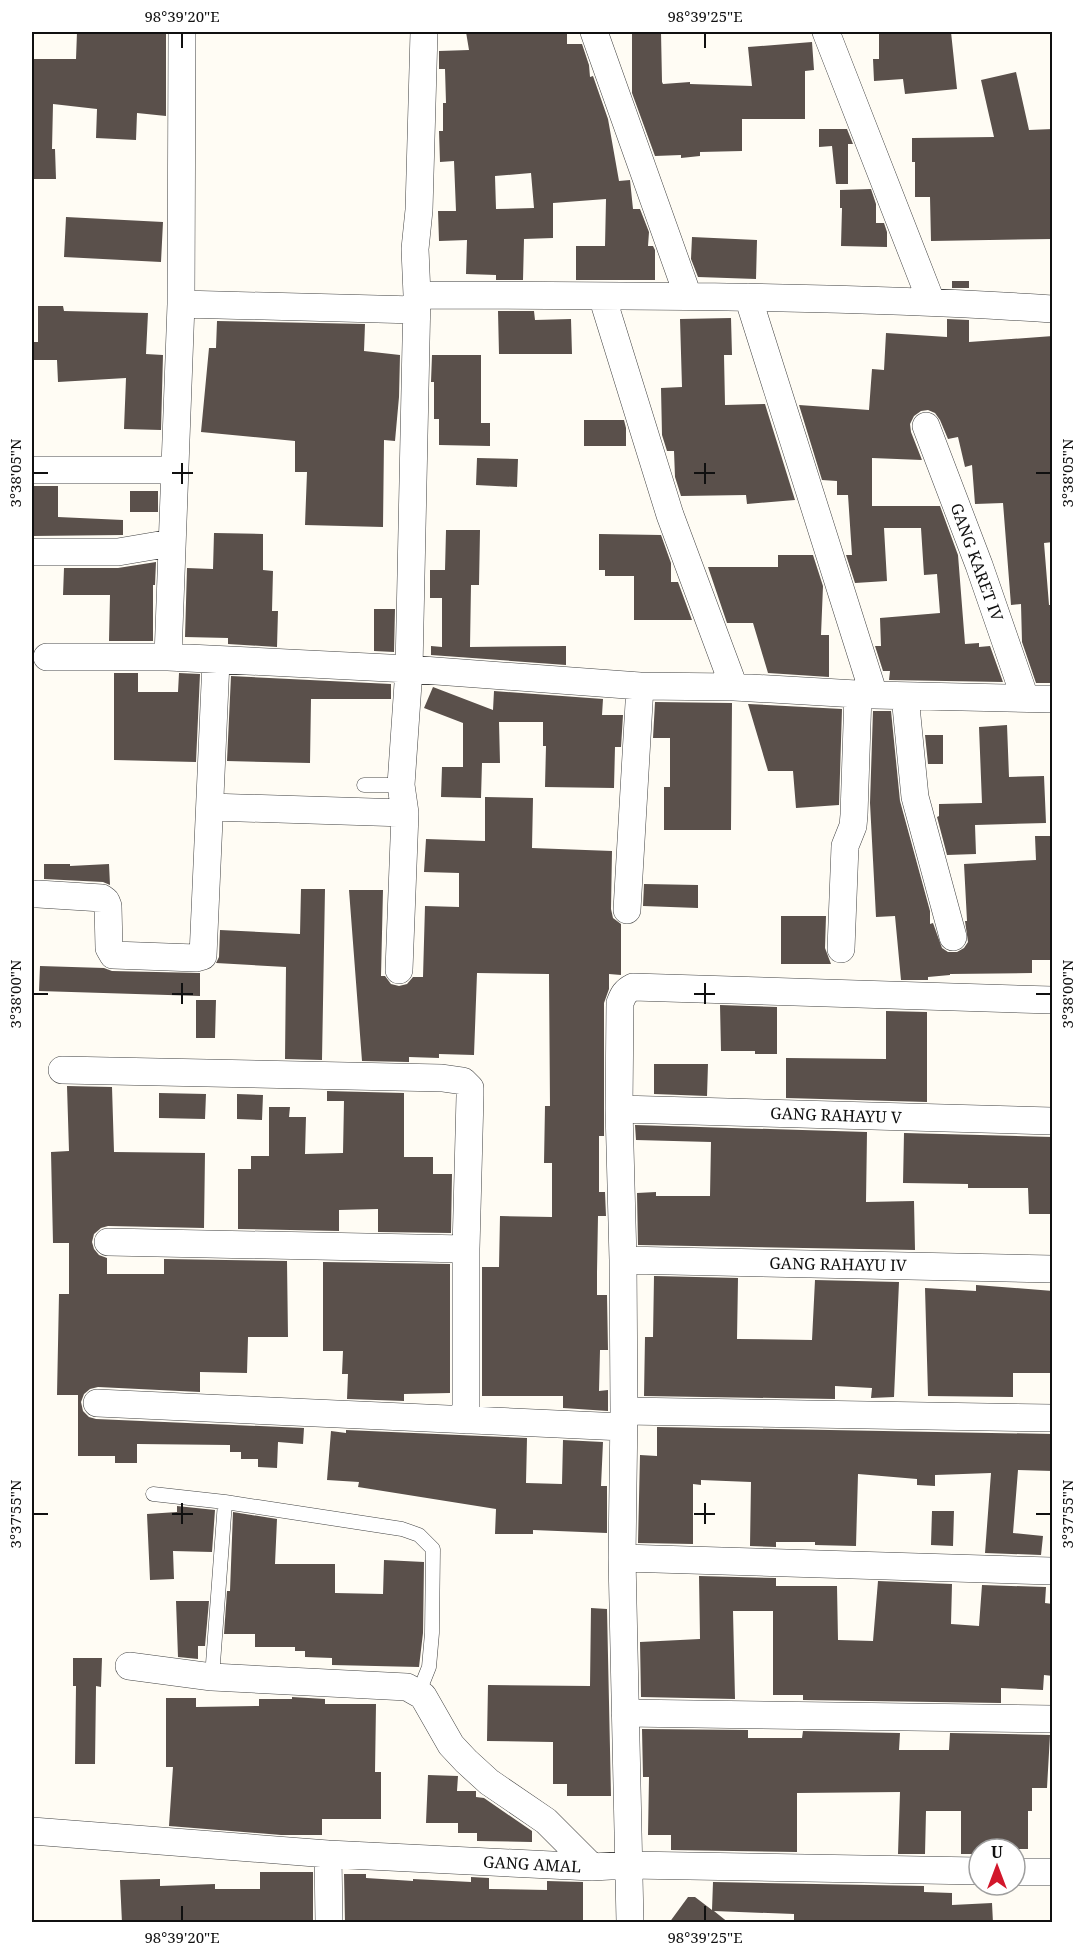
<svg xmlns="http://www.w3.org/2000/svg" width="1084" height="1954" font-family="'Noto Serif',serif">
	<rect width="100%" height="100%" fill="#fffcf4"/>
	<path fill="#5a504b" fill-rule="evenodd" d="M77 32H166V116L137 113 136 140 96 138 97 109 53 104 52 149H55L56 179H32V59H76Z
		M466 32H567V44H582L589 65 590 77 593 76 608 119 619 181 630 180 633 209H640L649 232 648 246H653L655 250V280H576V246H605L606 199 553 203V238L524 239 523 280H496V275L466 274 467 240 439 241 438 211H456L454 161 440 162 439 131H443V103H446L445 69H439V51L469 50ZM531 173 534 208 496 209 495 176Z
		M632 32H661L662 82 663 84 690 82V84L752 86 748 47 812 42 814 70 805 71V119H742V151L700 152V156L681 158V155L655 156 632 93Z
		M879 32H951L957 89 905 94 903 79 874 81 873 59H879Z
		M1016 72 1029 130 1053 129V239L931 241 930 197H915V162H912V138L994 137 981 80Z
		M819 129H847L853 144H848V184H836L832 146 819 147Z
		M871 189 876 204V223H884L887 232V247L841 246 842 208H840V190Z
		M66 217 163 222 161 262 64 257Z
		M692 237 757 240 756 279 698 277 691 259Z
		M952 281H969V288H952Z
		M38 306H63L64 311 148 313 146 354 163 355 161 430 124 429 126 378 58 382 57 360H32V342H38Z
		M498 311H534L535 320 571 319 572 354H499Z
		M731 318 732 355H724L725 405 765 404 795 500 747 504 746 495 681 496 675 477 674 451H667L662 435 661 388 682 387 680 319Z
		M947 319 969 320V342L1053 336V542L1044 543 1049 605H1053V683H1036L1022 642 1021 604 1011 605 1003 503 975 504 972 465 965 467 958 437 948 439 940 420 935 413 928 410 921 411 914 416 910 424 911 432 922 460 872 458V506H940L958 555 965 644 979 643V647L990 646 1003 682 889 680 890 671H883L875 646H881L880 618 940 613 937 574 924 575 921 528H884L887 581 855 583 846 555H852L848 495H837V481L822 480 799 405 869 410 872 369 884 370 886 333 947 337Z
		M217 321 365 324 364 351 400 355 399 397 395 441 384 440 383 527 305 525 307 472H295V441L201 432 209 348H216Z
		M432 355H481V423H490V446L439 445V419H434V382H431Z
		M584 420H624L626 428V446H584Z
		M477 458 518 459 517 487 476 485Z
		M32 486H58V517L123 520V535L32 536Z
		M130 491H158V512H130Z
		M446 530H480L479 585H471L470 647 566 646V665L431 655V646L442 647V598H430V570H445Z
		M214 533 263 534V570L273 571 272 611H278L277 647 228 644V638L185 637 187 568 213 569Z
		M599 534 661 535 671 563V582H678L692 620H634V576H605V570H599Z
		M778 555H813L823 586 821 635H829V677L768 673 753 623H727L708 567H778Z
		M156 562 155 585H153V641H109L110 595H63L64 568H118Z
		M374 609H395L394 652 374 651Z
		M114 673H138V692H178L179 673 200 674 196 762 114 760Z
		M231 676 391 684V699H311L310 763 227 761Z
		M433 687 493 710 494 691 603 699 602 715H623L621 747H615L614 788 545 787 546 746H543V722H499L500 763H482L481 798 441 797 442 767H463V723L424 708Z
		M655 702 732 703 731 830H664V787H670V738H653Z
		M748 704 842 709 839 805 796 808 793 771H768Z
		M873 711H891L900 801 930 911V924L933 923 942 948 948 952H957L964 948 968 942 965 921H967L964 864 1036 860 1035 836H1053V960H1032V973L950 974V975L928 977V980H901L895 916 876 917 870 803Z
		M1007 725 1009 777 1044 776 1046 823 975 825 976 854 947 855 937 817 939 816V804L982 803 979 727Z
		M925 735H943V764H928Z
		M485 797 533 798 532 848 612 851 611 909 613 918 621 924V975L609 974V989L604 1003V1136H599V1192H605L606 1216H598L597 1272V1295H607L608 1350H600L599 1391 608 1390V1411L563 1408V1396H482V1267H499L500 1216 552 1217V1163H544L545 1106H550L549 974 477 973 474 1055 439 1054V1058L409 1057V1062L362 1061 349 890H383L381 976H385L391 984 399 986 407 984 413 977H423L425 906 459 907V873L424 872 426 839 485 841Z
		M44 864H70V866L109 864 110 885 103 882 44 879Z
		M644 884 698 885V908L643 906Z
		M301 889H325L322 1060 285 1059 286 967 216 963 219 957 220 930 300 934Z
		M781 916H826L825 948 831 964H781Z
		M40 966 104 968 112 971 200 973V996L39 991Z
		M196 1000H216L215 1038H196Z
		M720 1005 777 1007V1054H755V1051H721Z
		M886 1011 927 1012V1102L786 1098V1058L886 1059Z
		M654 1064H708L707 1096 654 1094Z
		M67 1086 112 1087 114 1152 205 1153 204 1228 108 1226 101 1228 94 1234 92 1242 94 1249 99 1255 107 1258V1274H164V1259L287 1261 288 1337H248L247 1373 200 1372V1392L98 1387 90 1389 84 1394 81 1402 83 1411 89 1417 96 1419 304 1428 303 1444 278 1442 277 1468 258 1467V1459H241V1452H230V1445L137 1444V1463H115V1456H78V1395H57L59 1294H69V1243H53L51 1152 69 1151Z
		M327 1091 404 1093V1157H433V1174H452L451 1233 378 1232V1209L339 1210V1231L238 1229V1169H251V1156H269V1107H290L289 1117H306L305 1154 343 1153 344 1101H327Z
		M159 1093 206 1094 205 1119 159 1118Z
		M237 1094 263 1095 262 1120 237 1119Z
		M635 1125 867 1132 866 1202 914 1201 915 1250 638 1245 637 1193 656 1192V1196H710L711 1142 636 1140Z
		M904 1133 1053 1137V1214H1029L1028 1188H968V1184L903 1183Z
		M323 1262 450 1264V1393L404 1394V1401L347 1399 348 1374H342L343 1351H323Z
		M654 1276 738 1278 737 1339 812 1340 815 1280 899 1282 894 1397 871 1398 872 1388 835 1386V1399L644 1396 645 1337H653Z
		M976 1285 1053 1291V1373H1013V1397L928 1396 925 1288 976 1291Z
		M657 1427 1053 1434V1471L1018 1470 1013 1533 1043 1536 1041 1555 985 1553 991 1473 935 1475V1486L917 1485V1479L858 1474 856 1546 815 1545V1542H776V1547L750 1546 751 1482 701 1480V1485L693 1484V1544L638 1543 640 1455 657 1456Z
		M346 1430 527 1438 526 1483 562 1484 563 1440 603 1442 601 1486H607V1533L533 1530V1534H495L496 1509 358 1487 359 1482 327 1480 331 1431 346 1433Z
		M177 1506 215 1510 212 1552 173 1551 174 1579 150 1580 147 1514 177 1512Z
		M932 1511H954L953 1546 931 1545Z
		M233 1512 277 1519 275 1564H335V1593L383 1594 384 1560 424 1562 423 1633 419 1667 332 1665V1658L305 1657V1651H295V1647H255V1634H224L227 1591H230Z
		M699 1576 776 1578V1586H837L838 1640 873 1641 878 1581 952 1584 951 1624 979 1626 982 1585 1046 1587 1045 1603 1053 1604V1676L1044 1675 1043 1690 1001 1688V1703L803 1700V1695H773V1611H733L735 1699 641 1697 640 1642 700 1639Z
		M176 1601H209L205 1646H198V1659L178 1657Z
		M591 1608 607 1609 611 1796H567V1784H553V1742L487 1741 488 1685 590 1686Z
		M73 1658H102L101 1687 96 1686 95 1764H75L76 1686H73Z
		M292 1697 325 1699V1704H376L375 1772H381V1819H322V1835H281L169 1826 173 1767H166V1698H196V1707L259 1706V1699H292Z
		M642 1729 748 1730V1738H802L803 1731 900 1733 899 1750H949L950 1733 1050 1735 1047 1788H1032V1811H1028V1849H979V1854H961V1811H926L925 1854H898L900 1792 797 1793V1852L671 1850V1835H648L649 1777H643Z
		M428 1775 458 1776 457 1791H476V1797L484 1798 532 1831V1842L477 1841V1833H458V1823H426Z
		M260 1872H313V1923H122L120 1880 160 1879V1886L215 1884V1889H260Z
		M344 1874H366V1878L413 1881V1879L471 1882V1877L489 1878V1889L547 1890V1881L583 1882V1921L489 1920V1923H345Z
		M713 1882 924 1886V1892L952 1893V1905L992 1903 993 1923H794V1914L714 1911 729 1923H669L688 1897H695L712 1910Z"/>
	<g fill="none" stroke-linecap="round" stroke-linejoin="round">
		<defs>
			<path id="service" d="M364 785H401
				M153 1494 225 1502 402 1529 419 1535 433 1549 432 1633 429 1667 419 1692
				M212 1677 225 1502"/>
			<path id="minor" d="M594 32 688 296
				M826 32 931 301
				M417 295C629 296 841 295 1052 309
				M602 296 670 515 734 687
				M748 297 874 695
				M181 304 416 310
				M926 426 979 565 1025 698
				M32 470H174
				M32 552H118L171 543
				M47 657H168L409 669 640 686 734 687 874 695 1052 699
				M168 657 181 304 182 32
				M905 696 915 797 953 937
				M210 807 405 813
				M38 894 102 898 106 901 108 906 109 948 113 955 196 958 203 956 216 661
				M627 910 640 686
				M841 949 845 846 853 826 854 815 858 694
				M399 970 405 813 401 785 409 669 417 295 415 249 419 210 424 32
				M62 1070 442 1078 463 1081 470 1088V1096L466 1249V1420
				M619 1109 1052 1121
				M108 1242 466 1249
				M623 1260 1052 1269
				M97 1403 623 1427
				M624 1411 1052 1418
				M622 1558 1052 1571
				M129 1666 212 1677 407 1687 423 1696 451 1745 466 1761 489 1782 546 1821 592 1867
				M625 1713 1052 1719
				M32 1831 328 1854 592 1867 629 1865 979 1871
				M328 1854 329 1922
				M1015 1872H1052
				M630 1922 622 1558 624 1411 623 1260 619 1109 620 1003C623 995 625 991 633 987L1052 1000"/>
		</defs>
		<use href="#service" stroke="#434343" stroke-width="15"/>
		<use href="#minor" stroke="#434343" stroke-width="28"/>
		<use href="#service" stroke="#fff" stroke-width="14"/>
		<use href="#minor" stroke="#fff" stroke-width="27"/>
	</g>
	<path fill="none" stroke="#101010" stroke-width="2" d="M182 33V48M705 33V48M182 463V484M705 463V484M33 473H48M172 473H193M694 473H715M1036 473H1051M182 983V1004M705 983V1004M33 994H48M172 994H193M694 994H715M1036 994H1051M182 1503V1524M705 1503V1524M33 1514H48M172 1514H193M694 1514H715M1036 1514H1051M182 1906V1921M705 1906V1921"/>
	<g text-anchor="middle" stroke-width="6" stroke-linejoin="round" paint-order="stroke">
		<g font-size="16" fill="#101010" stroke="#fff">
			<text transform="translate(977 562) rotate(70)" y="6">GANG KARET IV</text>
			<text transform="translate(836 1115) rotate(2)" y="6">GANG RAHAYU V</text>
			<text transform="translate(838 1264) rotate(1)" y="6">GANG RAHAYU IV</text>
			<text transform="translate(532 1864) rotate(3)" y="6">GANG AMAL</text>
		</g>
	</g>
	<rect width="1084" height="1954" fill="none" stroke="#ffffff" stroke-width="66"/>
	<g transform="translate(997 1867)"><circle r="28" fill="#ffffff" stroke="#9f9f9f" stroke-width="1.5"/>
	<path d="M0-4.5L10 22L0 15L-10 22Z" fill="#d2172b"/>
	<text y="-9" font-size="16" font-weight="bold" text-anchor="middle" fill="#101010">U</text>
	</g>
	<rect x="33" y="33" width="1018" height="1888" fill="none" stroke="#101010" stroke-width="2"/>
	<g font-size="15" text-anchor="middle" fill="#101010">
		<text x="182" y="22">98°39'20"E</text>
		<text x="705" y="22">98°39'25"E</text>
		<text transform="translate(16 473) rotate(-90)" y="5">3°38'05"N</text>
		<text transform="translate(1068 473) rotate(-90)" y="5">3°38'05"N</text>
		<text transform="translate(16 994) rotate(-90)" y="5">3°38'00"N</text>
		<text transform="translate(1068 994) rotate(-90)" y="5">3°38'00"N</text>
		<text transform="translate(16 1514) rotate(-90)" y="5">3°37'55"N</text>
		<text transform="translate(1068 1514) rotate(-90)" y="5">3°37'55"N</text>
		<text x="182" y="1943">98°39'20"E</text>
		<text x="705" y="1943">98°39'25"E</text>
	</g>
</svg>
